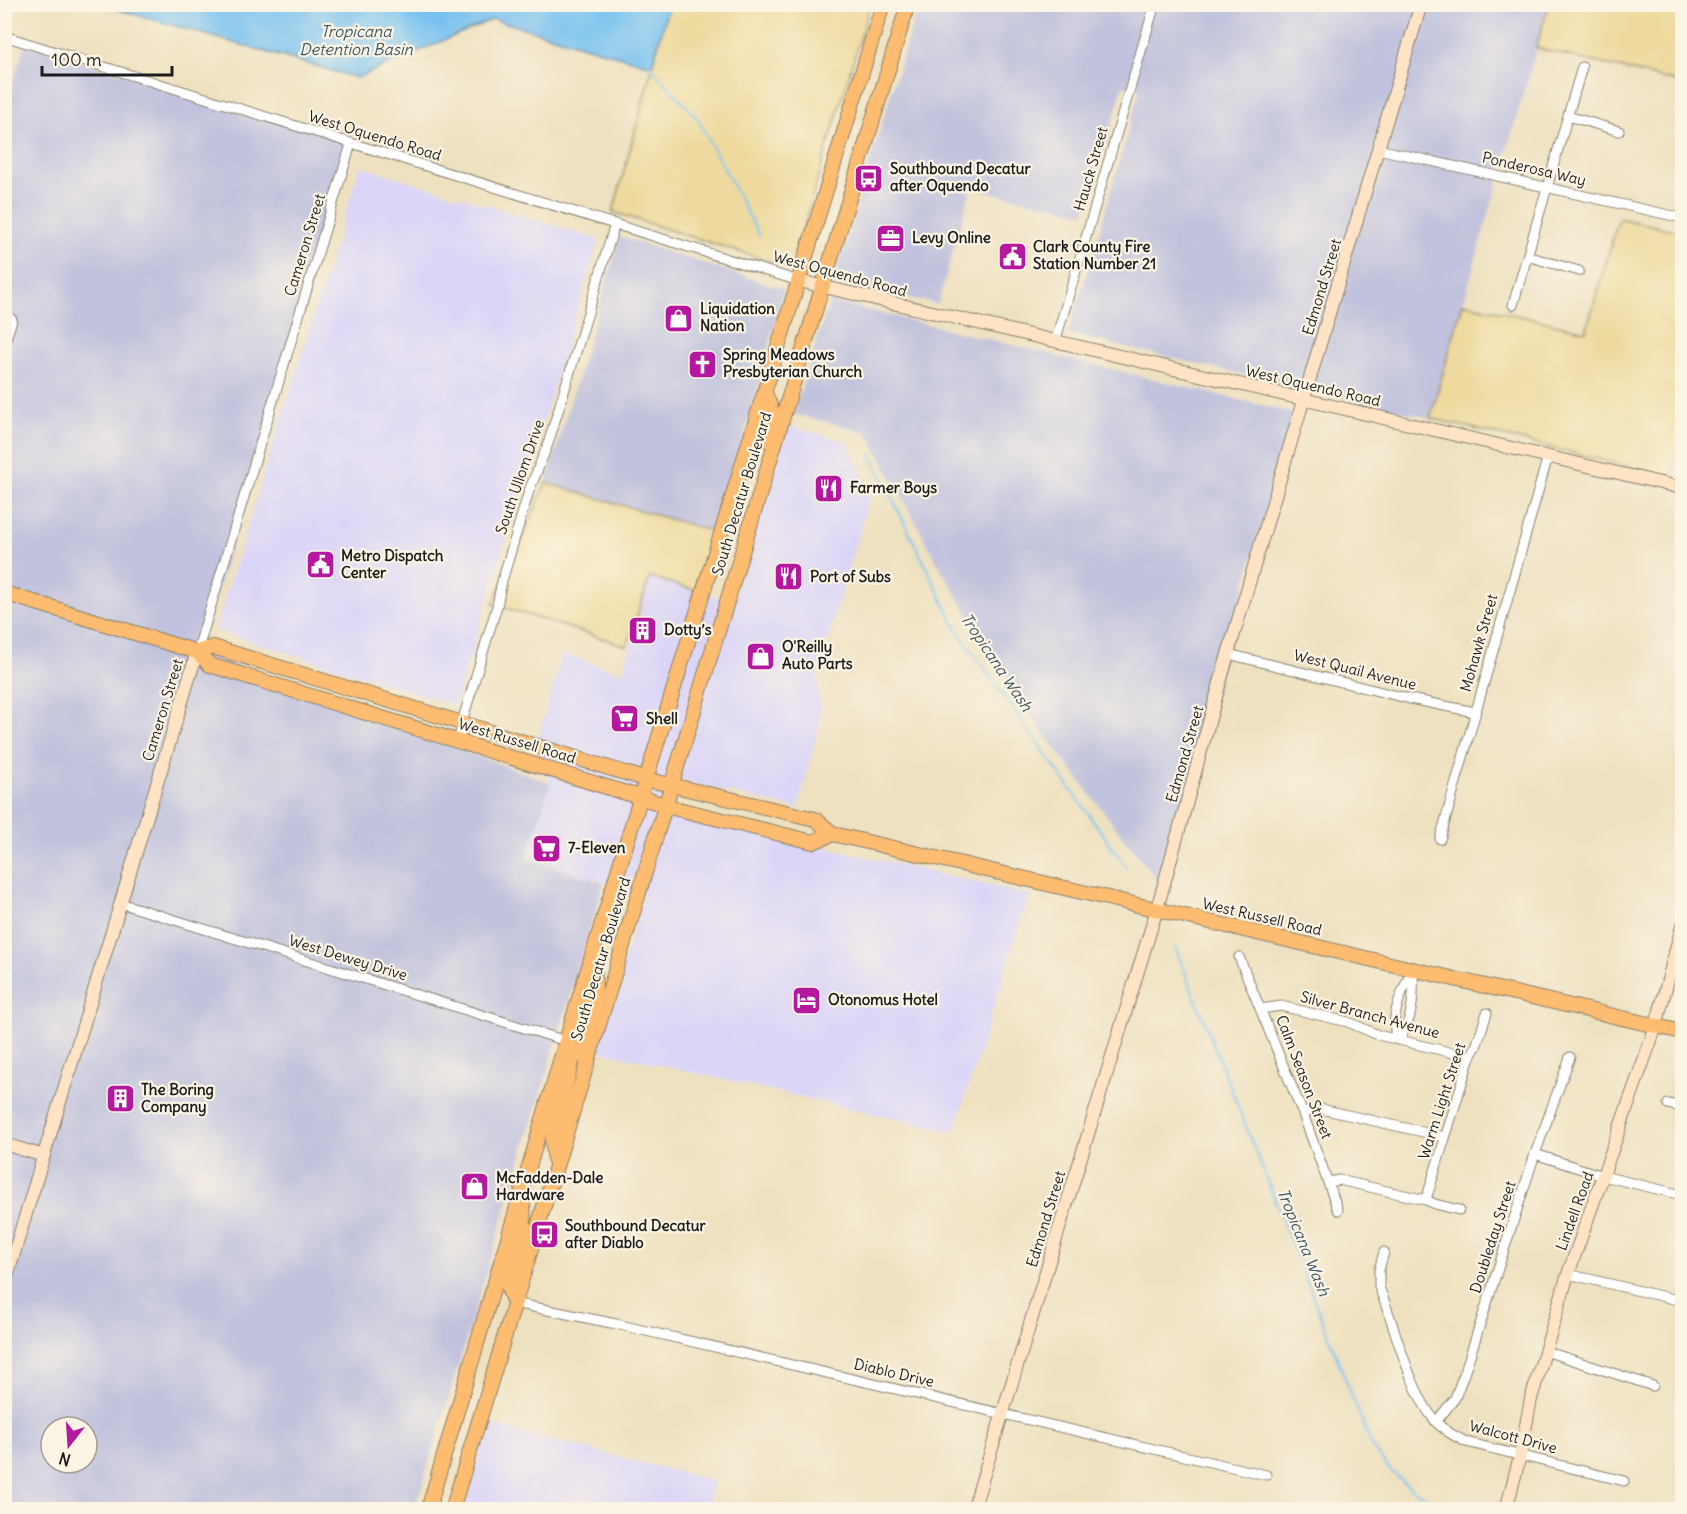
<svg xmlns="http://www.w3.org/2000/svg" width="1687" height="1514" font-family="Delius,sans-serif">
	<rect width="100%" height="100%" fill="#fcf5e5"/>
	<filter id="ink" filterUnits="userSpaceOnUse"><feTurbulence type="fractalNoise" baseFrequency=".0167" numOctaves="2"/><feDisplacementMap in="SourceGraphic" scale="12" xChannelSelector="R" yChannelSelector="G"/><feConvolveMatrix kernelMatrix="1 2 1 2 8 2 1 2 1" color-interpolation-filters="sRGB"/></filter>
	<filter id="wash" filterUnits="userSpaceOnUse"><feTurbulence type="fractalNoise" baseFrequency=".008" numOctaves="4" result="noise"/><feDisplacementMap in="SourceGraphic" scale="24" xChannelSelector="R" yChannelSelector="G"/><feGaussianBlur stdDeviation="1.35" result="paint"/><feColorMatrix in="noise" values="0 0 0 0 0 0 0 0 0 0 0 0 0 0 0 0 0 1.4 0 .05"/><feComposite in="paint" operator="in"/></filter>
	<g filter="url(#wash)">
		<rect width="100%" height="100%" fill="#eee1c0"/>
		<path fill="#dbd6f7" d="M360 166 599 240 455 705 215 630Z
			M788 425 847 442 871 492 818 671 820 721 798 809 678 780 670 811 1029 895 954 1132 595 1050 644 896 528 857 550 783 537 741 562 654 623 673 650 577 733 601Z
			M488 1424 714 1481 706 1509H463Z"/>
		<path fill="#c1c2dd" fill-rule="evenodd" d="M918 5H1549L1430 418 1068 334 1103 219 1140 89 1123 86 1085 213 971 188 938 304 845 284 836 273Z
			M25 44 351 144 199 651 550 783 527 858 604 883 415 1509 5 1510 4 110ZM51 1427H87V1463H51Z
			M620 237 784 289 753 404 715 532 546 483Z
			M830 301 1293 413 1161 886 1031 717 942 571 867 432 793 414Z"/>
		<path fill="#eeda9e" stroke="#857b5d" stroke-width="1.5" d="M669 5H870L791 268 613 212Z
			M1549 5H1682V83L1536 48Z
			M1619 218 1682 232V442L1672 477 1430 418 1463 303 1586 331Z
			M546 483 715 532 697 591 650 577 627 646 493 604Z"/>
		<path fill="#77c1f0" stroke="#4a6e86" stroke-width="1.5" d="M102 5 669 4V5L652 66 493 19 357 78Z"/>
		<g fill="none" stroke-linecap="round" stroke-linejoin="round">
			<path stroke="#77c1f0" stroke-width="2" d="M649 65 697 118 759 235
				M871 455 958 632 1127 868
				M1175 947 1371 1444C1390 1477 1418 1498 1456 1510"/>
		</g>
	</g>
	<g filter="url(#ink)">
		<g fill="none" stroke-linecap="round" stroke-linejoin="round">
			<defs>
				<path id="street" d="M4 36 799 281
					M1568 116 1619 131
					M1378 149 1682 218
					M1527 256 1579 271
					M1513 305 1582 67
					M4 312 12 320 4 345
					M1055 342 1155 4
					M197 652 351 144
					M1228 654 1410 699 1475 712
					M459 740 462 722 497 606 502 581 529 491 548 444 615 224
					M1440 839 1548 456
					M120 903 566 1041
					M1239 957 1303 1114 1338 1210
					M1413 969C1414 992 1414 1023 1397 1040 1389 1017 1402 990 1413 969Z
					M1261 1009 1281 1006 1348 1022 1378 1035 1470 1057
					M1668 1104 1682 1107
					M1303 1114 1317 1108 1445 1137
					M1535 1154 1603 1176 1682 1195
					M1329 1182 1339 1180 1426 1200 1435 1204 1459 1210
					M1426 1200 1470 1057 1476 1047 1487 1013
					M1384 1252 1379 1270V1287C1395 1326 1409 1389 1435 1421 1443 1430 1456 1437 1466 1442L1624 1481
					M1568 1274 1682 1301
					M514 1303 616 1324 1266 1475
					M1545 1351 1653 1386
					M1436 1422 1455 1398 1464 1374 1535 1154 1570 1057"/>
				<path id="secondary" d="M799 281 1682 488
					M4 1144 44 1156
					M4 1286 197 652
					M973 1510 1157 909 1228 654 1421 4
					M1506 1510 1520 1456 1531 1399 1568 1274 1656 1026 1682 926"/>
				<path id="primary" d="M765 393C767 399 772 406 771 412 770 424 760 437 774 444
					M4 593 197 652 210 665 678 809 813 842 833 834
					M197 652 213 647 645 779 815 819 833 834 1682 1032
					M587 1063 581 1048 595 988 594 959
					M555 1161 552 1139 573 1057 566 1041
					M514 1303 507 1285 524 1227 523 1201
					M428 1510 566 1041 883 4
					M452 1510 908 4"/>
			</defs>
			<use href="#street" stroke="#857e6e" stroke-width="11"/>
			<use href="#secondary" stroke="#857e6e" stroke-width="14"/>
			<use href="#primary" stroke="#857e6e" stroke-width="16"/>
			<use href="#street" stroke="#fff" stroke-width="9"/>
			<use href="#secondary" stroke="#fee4c5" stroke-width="12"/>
			<use href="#primary" stroke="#fdbc6f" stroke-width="14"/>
		</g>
	</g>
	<defs>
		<symbol id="bus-square" viewBox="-11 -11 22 22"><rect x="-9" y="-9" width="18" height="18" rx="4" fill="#b5179e" stroke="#fcf5e5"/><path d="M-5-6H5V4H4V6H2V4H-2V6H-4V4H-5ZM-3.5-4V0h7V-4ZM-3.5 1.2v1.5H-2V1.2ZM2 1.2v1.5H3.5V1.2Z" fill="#fff"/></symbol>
		<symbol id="office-square" viewBox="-11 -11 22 22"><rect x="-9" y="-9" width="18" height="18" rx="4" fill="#b5179e" stroke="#fcf5e5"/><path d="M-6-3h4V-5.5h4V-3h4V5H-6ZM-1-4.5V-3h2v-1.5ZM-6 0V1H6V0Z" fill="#fff"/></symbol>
		<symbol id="civic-square" viewBox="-11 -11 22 22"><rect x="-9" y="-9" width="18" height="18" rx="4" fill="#b5179e" stroke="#fcf5e5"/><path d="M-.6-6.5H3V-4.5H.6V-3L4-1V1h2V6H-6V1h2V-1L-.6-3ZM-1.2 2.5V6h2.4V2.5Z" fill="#fff"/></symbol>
		<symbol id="shop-square" viewBox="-11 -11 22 22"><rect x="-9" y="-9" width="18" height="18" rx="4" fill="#b5179e" stroke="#fcf5e5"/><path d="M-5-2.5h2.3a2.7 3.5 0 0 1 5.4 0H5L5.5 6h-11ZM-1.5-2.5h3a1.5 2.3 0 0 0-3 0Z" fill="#fff"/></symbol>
		<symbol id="church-square" viewBox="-11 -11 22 22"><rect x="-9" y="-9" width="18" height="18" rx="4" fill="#b5179e" stroke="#fcf5e5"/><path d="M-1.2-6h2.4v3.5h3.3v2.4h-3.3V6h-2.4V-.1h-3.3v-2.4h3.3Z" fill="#fff"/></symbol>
		<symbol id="restaurant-square" viewBox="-11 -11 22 22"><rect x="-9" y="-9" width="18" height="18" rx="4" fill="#b5179e" stroke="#fcf5e5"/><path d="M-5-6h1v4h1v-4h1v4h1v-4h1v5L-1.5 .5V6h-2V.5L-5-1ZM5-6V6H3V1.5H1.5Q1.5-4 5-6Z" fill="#fff"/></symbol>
		<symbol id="building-square" viewBox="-11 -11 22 22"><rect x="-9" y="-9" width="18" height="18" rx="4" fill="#b5179e" stroke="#fcf5e5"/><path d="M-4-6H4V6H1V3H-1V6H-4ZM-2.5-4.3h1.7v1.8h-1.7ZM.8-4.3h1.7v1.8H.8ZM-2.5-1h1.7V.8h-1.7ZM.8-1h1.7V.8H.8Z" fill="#fff"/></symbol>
		<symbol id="supermarket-square" viewBox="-11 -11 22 22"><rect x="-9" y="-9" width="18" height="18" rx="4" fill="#b5179e" stroke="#fcf5e5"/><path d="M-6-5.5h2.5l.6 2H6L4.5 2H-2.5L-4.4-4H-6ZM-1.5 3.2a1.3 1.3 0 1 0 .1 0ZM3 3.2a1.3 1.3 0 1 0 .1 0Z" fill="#fff"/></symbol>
		<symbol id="hotel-square" viewBox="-11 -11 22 22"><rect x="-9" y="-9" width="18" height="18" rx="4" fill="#b5179e" stroke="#fcf5e5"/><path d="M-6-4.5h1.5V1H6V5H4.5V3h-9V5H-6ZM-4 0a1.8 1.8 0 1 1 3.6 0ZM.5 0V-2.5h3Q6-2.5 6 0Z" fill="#fff"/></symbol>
	</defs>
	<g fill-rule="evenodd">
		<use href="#bus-square" x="852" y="162" width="33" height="33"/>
		<use href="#office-square" x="874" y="222" width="33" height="33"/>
		<use href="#civic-square" x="996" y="240" width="33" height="33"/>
		<use href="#shop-square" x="662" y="302" width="33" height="33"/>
		<use href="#church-square" x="686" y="348" width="33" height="33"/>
		<use href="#restaurant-square" x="812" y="472" width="33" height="33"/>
		<use href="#civic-square" x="304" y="548" width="33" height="33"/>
		<use href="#restaurant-square" x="772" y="560" width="33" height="33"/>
		<use href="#building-square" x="626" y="614" width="33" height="33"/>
		<use href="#shop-square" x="744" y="640" width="33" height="33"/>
		<use href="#supermarket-square" x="608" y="702" width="33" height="33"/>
		<use href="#supermarket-square" x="530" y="832" width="33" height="33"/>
		<use href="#hotel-square" x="790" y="984" width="33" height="33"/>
		<use href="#building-square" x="104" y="1082" width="33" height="33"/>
		<use href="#shop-square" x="458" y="1170" width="33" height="33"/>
		<use href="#bus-square" x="528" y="1218" width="33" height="33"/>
	</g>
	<g text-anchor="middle" stroke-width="4.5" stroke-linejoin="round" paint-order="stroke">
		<g font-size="15" fill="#1c1c1c" stroke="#fcf5e5">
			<text transform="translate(375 136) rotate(17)" y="5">West Oquendo Road</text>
			<text transform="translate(1091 169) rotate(-74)" y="5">Hauck Street</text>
			<text transform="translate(1534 169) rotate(13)" y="5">Ponderosa Way</text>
			<text transform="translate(305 245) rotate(-73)" y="5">Cameron Street</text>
			<text transform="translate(840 274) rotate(15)" y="5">West Oquendo Road</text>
			<text transform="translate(1322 287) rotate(-73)" y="5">Edmond Street</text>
			<text transform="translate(1313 386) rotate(13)" y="5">West Oquendo Road</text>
			<text transform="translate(520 477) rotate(-71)" y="5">South Ullom Drive</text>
			<text transform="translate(742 494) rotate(-73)" y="5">South Decatur Boulevard</text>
			<text transform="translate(1479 643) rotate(-74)" y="5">Mohawk Street</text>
			<text transform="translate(1355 670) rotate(14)" y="5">West Quail Avenue</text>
			<text transform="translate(163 710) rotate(-73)" y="5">Cameron Street</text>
			<text transform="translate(517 741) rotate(17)" y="5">West Russell Road</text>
			<text transform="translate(1185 754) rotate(-74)" y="5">Edmond Street</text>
			<text transform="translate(1262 917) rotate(13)" y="5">West Russell Road</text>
			<text transform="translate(348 958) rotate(17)" y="5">West Dewey Drive</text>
			<text transform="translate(601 959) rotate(-73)" y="5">South Decatur Boulevard</text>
			<text transform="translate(1370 1015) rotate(15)" y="5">Silver Branch Avenue</text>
			<text transform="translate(1304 1077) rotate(69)" y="5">Calm Season Street</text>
			<text transform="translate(1442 1101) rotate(-72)" y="5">Warm Light Street</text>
			<text transform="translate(1575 1211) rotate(-70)" y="5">Lindell Road</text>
			<text transform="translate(1046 1219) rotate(-73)" y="5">Edmond Street</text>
			<text transform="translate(1493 1237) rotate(-72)" y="5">Doubleday Street</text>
			<text transform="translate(894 1373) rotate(13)" y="5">Diablo Drive</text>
			<text transform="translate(1513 1437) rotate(15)" y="5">Walcott Drive</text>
		</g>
		<g font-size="15" font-weight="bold" fill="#1c1c1c" stroke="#fcf5e5" text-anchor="start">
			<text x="890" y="174">Southbound Decatur<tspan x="890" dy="17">after Oquendo</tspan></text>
			<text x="912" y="243">Levy Online</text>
			<text x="1033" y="252">Clark County Fire<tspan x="1033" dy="17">Station Number 21</tspan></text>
			<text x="700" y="314">Liquidation<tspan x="700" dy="17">Nation</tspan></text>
			<text x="723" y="360">Spring Meadows<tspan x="723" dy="17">Presbyterian Church</tspan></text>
			<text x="850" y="493">Farmer Boys</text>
			<text x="341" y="561">Metro Dispatch<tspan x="341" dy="17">Center</tspan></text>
			<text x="810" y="582">Port of Subs</text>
			<text x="664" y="635">Dotty’s</text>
			<text x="782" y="652">O'Reilly<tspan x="782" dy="17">Auto Parts</tspan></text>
			<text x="646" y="724">Shell</text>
			<text x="568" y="853">7-Eleven</text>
			<text x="828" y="1005">Otonomus Hotel</text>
			<text x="141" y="1095">The Boring<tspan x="141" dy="17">Company</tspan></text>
			<text x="496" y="1183">McFadden-Dale<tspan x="496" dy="17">Hardware</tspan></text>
			<text x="565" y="1231">Southbound Decatur<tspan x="565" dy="17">after Diablo</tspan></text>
		</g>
		<g font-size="16" font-style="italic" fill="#3c5666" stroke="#fcf5e5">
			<text x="356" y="37">Tropicana<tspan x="356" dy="18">Detention Basin</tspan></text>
			<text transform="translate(997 662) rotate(56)" y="6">Tropicana Wash</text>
			<text transform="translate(1304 1242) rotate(68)" y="6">Tropicana Wash</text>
		</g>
	</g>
	<rect width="1687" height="1514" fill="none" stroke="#fcf5e5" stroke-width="24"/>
	<g transform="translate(69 1445) rotate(197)"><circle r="28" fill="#fcf5e5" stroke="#a29e95" stroke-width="1.5"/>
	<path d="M0-4.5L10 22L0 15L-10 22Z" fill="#b5179e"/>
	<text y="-9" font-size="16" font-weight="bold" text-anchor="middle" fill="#1c1c1c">N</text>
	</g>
	<path d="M42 66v9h130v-9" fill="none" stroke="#1c1c1c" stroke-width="3"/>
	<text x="51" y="66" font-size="18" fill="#1c1c1c" stroke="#fcf5e5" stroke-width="4.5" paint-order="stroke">100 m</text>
</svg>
